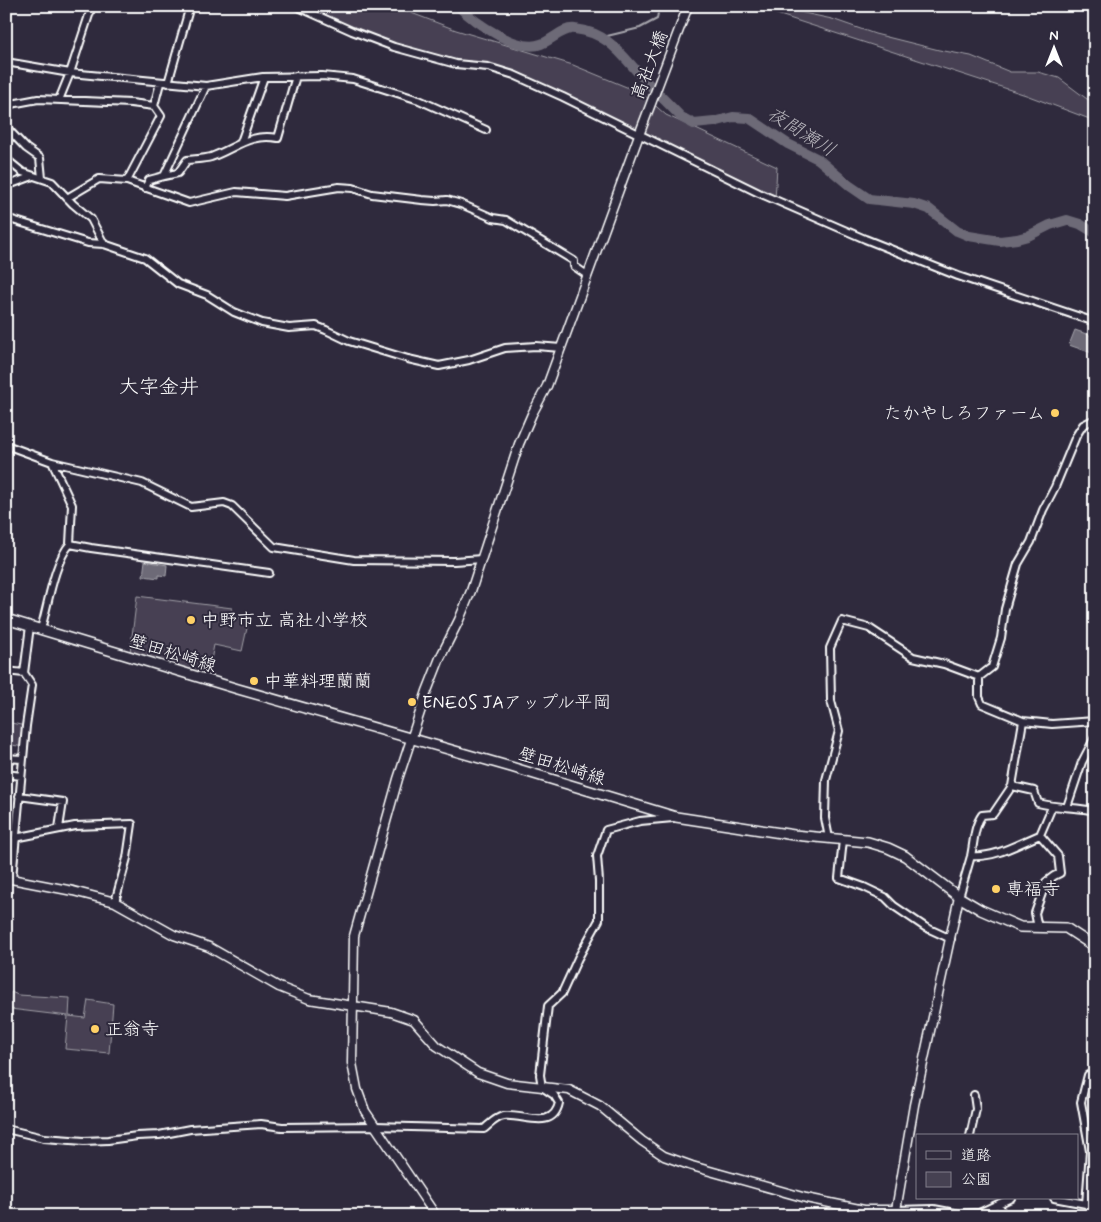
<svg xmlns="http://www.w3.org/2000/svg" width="1101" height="1222" font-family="Mynerve,'Klee One',sans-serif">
	<rect width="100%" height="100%" fill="#2f2a3d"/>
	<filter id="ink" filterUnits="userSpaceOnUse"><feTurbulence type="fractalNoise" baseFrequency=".02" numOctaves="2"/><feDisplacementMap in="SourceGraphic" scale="10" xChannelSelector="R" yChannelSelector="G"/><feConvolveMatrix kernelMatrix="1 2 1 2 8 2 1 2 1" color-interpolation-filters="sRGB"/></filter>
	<g filter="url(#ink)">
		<path fill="#464152" stroke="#a2a0a8" d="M296 6H393L456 30 573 65 641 93 666 115 777 167 775 200 514 75 456 64 394 47Z
			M752 6H771L832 19 875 34 939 50 971 56 1010 72H1038L1059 78 1087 99 1095 101V121L1026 95Z
			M137 596 232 608V616L249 619 242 651 214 645 208 675 130 652Z
			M6 722 26 726 24 747 6 744Z
			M11 992 18 995 70 998 69 1016 85 1018 88 1000 113 1004 109 1053 65 1049 68 1016 10 1009Z"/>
		<path fill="#6d6a77" stroke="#a7a6ad" d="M1075 330 1095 337V354L1069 345Z
			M145 561 167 565 166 576 159 575V578L143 576Z"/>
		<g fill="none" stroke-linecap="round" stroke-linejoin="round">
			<path stroke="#a7a6ad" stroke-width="2" d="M603 37 640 28 657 19 659 6"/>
			<path stroke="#6d6a77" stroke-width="10" d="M458 6C474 22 518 53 541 44 552 40 564 27 575 29 610 33 622 56 644 79 656 92 669 104 681 117L694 124 714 122 733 117 749 118 788 144 818 159 850 186 869 199 914 204 929 209 957 231 969 236 1000 241 1017 239 1028 236 1050 225 1067 220 1080 224 1095 233"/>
			<defs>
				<path id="minor" d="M296 6 352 31 394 47 456 64 488 67 514 75 563 97 759 193 865 239 958 276 1095 322
					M6 62 70 73 206 86 263 77 322 76 353 79 419 100 486 130
					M168 83 190 6
					M59 100 70 73 92 6
					M6 105 38 99 131 103 154 106 161 116 127 181
					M154 106 160 83
					M6 127 26 148 40 158 42 178
					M241 142 264 77
					M6 159 22 172 52 182 73 204 91 219 104 244
					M164 176 178 173 187 160C195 159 204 159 211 157 236 148 249 133 278 138L296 76
					M6 186 33 176
					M145 188 149 180 164 176 206 86
					M67 198 99 179 127 181 189 203 236 192 285 196 339 187 353 188 372 194 422 200 435 201 447 200 461 204 493 218 506 220 574 261V266L587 275
					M6 218 88 243 104 244 145 258 178 284 207 295 234 312 262 323 289 328 316 326 326 330 349 341 408 359 439 366 469 360 505 348 536 346 561 348
					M6 445 52 462 142 483 191 507 224 503 232 506 274 547 354 560 454 561 482 559
					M70 544 91 548 269 573
					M41 629C48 605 54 562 70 544L72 505 52 462
					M6 671 24 673
					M979 677 992 667 1001 638 1005 609 1018 564 1031 542 1043 510 1055 487 1076 436 1083 425 1095 419
					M6 758 22 759
					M6 774 21 776
					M1012 786 1034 791 1038 803C1056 808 1076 807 1095 811
					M19 796 63 802 59 828
					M1067 807 1082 762 1095 737
					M15 838 75 826 132 824 127 858 115 902
					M829 838 825 818 826 780 839 731 831 701 830 648 842 621 869 628 913 657 944 664 979 677V697L982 704 1023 721 1052 724 1095 721
					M843 840 839 878 864 887 885 897 894 906 925 927 951 939
					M971 856C996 858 1017 844 1040 835L1052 807
					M12 879 26 726 32 685 24 673 30 626
					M959 897C963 884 967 870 971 856 974 842 974 826 982 815L993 814 1012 786 1023 721
					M1038 928 1035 913 1046 882 1054 876 1060 873 1058 856 1040 835
					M6 1129 44 1138 84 1141 108 1140 137 1136 159 1135 190 1129 261 1124 282 1127 375 1126 484 1129C490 1124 496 1117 504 1116 524 1114 553 1131 559 1103L554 1095 542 1087 540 1075 548 1006 562 993 578 958 599 920V881L597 856 606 830 640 821 673 818
					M970 1136 976 1109 974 1095
					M1054 1198 1086 1204 1095 1215
					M1000 1203 1001 1216
					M1086 1204 1090 1151 1081 1102 1088 1075
					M895 1210 934 1209 960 1214 979 1213 1011 1198"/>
				<path id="tertiary" d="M6 878 73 891 115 902 174 935 209 947 279 987 309 999 391 1012 414 1020 437 1046 478 1073 507 1083 569 1090 600 1106 642 1141 664 1156 692 1166 806 1198 864 1210H895
					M436 1216 365 1111 357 1089 352 1063 354 936 398 779 427 691 440 658 459 620 471 591 519 444 532 414 547 386 639 135 688 6
					M895 1216 914 1105 959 897"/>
				<path id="secondary" d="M6 619 238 689 511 767 676 817 794 835 868 842 888 848 905 856 959 897 981 910 1020 927 1066 928 1095 947"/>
			</defs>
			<use href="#minor" stroke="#fff" stroke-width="10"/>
			<use href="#tertiary" stroke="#fff" stroke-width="11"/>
			<use href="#secondary" stroke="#fff" stroke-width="12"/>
			<use href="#minor" stroke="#2f2a3d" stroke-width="6"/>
			<use href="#tertiary" stroke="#2f2a3d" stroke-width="8"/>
			<use href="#secondary" stroke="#2f2a3d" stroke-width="9"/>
		</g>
	</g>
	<g fill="#ffd166" stroke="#2f2a3d" stroke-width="2">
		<circle cx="1055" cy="413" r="5"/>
		<circle cx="191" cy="620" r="5"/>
		<circle cx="254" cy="681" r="5"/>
		<circle cx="412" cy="702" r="5"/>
		<circle cx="996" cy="889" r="5"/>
		<circle cx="95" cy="1029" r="5"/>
	</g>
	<g text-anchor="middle" stroke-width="4" stroke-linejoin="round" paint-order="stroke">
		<g font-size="18" fill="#fff" stroke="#2f2a3d">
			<text transform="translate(649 65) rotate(-69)" y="6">高社大橋</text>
			<text transform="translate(173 653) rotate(17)" y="6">壁田松崎線</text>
			<text transform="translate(562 766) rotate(17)" y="6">壁田松崎線</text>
		</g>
		<g font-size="18" fill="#fff" stroke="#2f2a3d" text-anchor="start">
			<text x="1045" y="419" text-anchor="end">たかやしろファーム</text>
			<text x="201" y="626">中野市立 高社小学校</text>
			<text x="264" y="687">中華料理蘭蘭</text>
			<text x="422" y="708">ENEOS JAアップル平岡</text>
			<text x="1006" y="895">専福寺</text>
			<text x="105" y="1035">正翁寺</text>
		</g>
		<g font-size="19" font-style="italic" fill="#b6b4bb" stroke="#2f2a3d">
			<text transform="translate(802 131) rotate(32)" y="7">夜間瀬川</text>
		</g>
		<g font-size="20" fill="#fff" stroke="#2f2a3d">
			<text x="159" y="393">大字金井</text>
		</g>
	</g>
	<rect width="1101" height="1222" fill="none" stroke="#2f2a3d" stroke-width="25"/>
	<rect x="12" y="12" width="1076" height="1197" fill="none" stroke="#fff" stroke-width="2" filter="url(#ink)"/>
	<rect x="916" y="1134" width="162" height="65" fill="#2f2a3d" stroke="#827f8b"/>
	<rect x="926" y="1151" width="25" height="8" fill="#2f2a3d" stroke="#827f8b"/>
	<text x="961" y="1160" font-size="15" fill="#ffffff">道路</text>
	<rect x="926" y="1172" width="25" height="15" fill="#464152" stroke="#827f8b"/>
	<text x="961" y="1184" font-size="15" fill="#ffffff">公園</text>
	<g transform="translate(1054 48)" stroke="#2f2a3d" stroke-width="4" paint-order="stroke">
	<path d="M0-4L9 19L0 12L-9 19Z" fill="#ffffff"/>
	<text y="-8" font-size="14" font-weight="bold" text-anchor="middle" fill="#ffffff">N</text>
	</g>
</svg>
